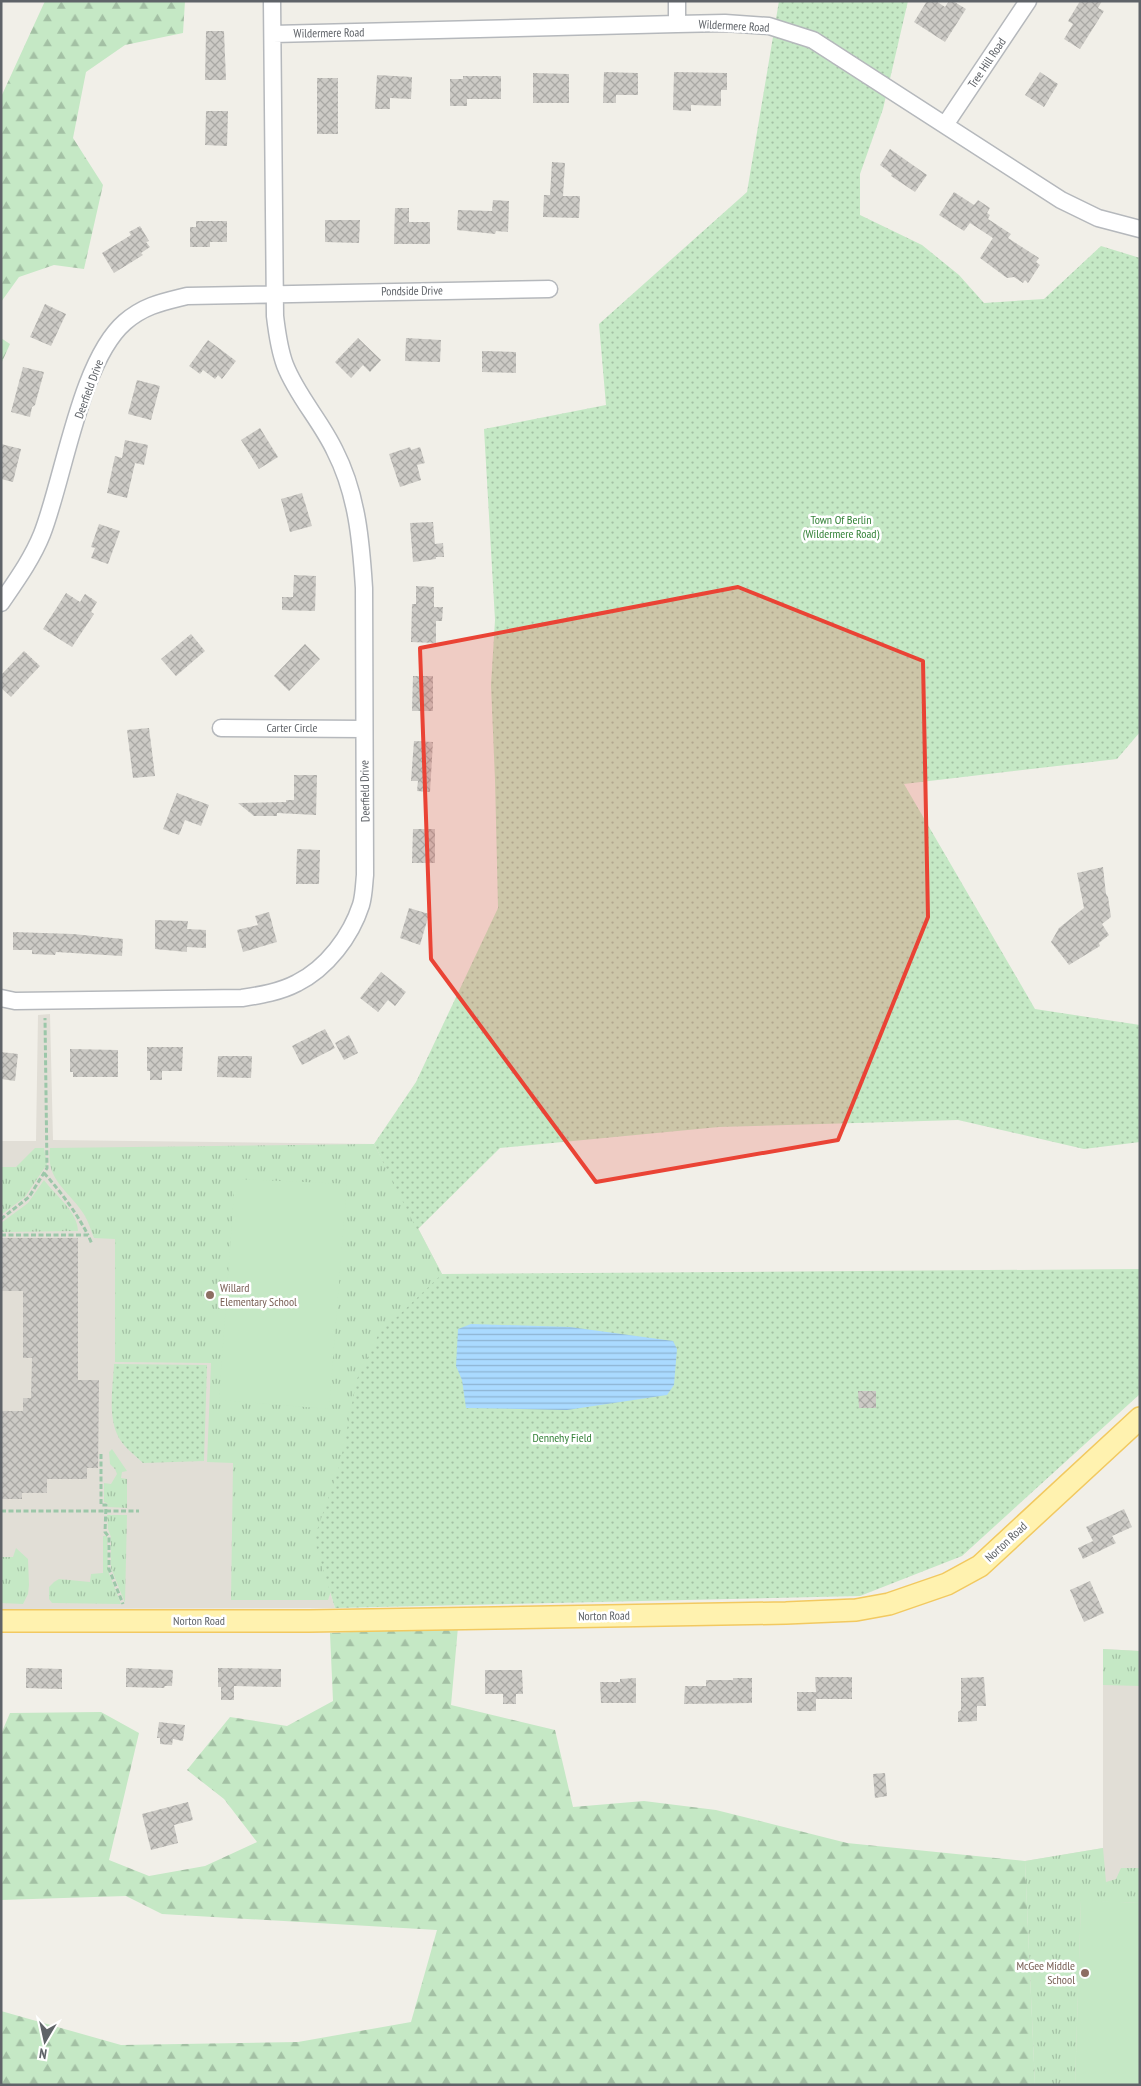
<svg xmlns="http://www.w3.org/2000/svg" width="1141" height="2086" font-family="'PT Sans Narrow',sans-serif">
	<defs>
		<pattern id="grass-tufts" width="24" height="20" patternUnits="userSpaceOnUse" patternTransform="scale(1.25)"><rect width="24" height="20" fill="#c5e8c5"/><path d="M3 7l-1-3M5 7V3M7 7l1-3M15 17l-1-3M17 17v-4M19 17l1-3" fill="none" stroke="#a3c0a4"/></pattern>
		<pattern id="forest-firs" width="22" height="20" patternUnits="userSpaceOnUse" patternTransform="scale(1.25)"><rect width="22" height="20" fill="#c5e8c5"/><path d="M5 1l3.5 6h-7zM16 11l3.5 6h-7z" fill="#a3c0a4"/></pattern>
		<pattern id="park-dots" width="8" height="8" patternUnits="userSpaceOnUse" patternTransform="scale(1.25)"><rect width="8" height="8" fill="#c5e8c5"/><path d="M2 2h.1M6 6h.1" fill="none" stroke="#a3c0a4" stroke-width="1.8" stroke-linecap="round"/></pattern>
		<pattern id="water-rules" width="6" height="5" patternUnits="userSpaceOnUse" patternTransform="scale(1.25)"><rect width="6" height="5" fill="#aadaff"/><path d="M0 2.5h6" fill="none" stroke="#8eb4d2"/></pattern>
		<pattern id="building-cross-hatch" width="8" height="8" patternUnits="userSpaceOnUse" patternTransform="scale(1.25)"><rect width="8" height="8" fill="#cccac5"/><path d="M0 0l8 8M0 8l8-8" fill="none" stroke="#a9a8a4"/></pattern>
	</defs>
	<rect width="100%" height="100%" fill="#f1efe8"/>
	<path fill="#e1ded6" d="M50 1014 53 1140 374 1144 442 1274 314 1539 335 1608 1 1609V1141H36L38 1015Z
		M1103 1649 1140 1651V2085H1035L1025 1861 1103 1848Z"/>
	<path fill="url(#grass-tufts)" d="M374 1144 442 1274 328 1600H231L233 1463 207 1462 211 1363 115 1362V1239L94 1238C91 1231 89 1223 85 1216 71 1192 45 1181 50 1148Z
		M35 1148H44L47 1164 25 1197 1 1215V1167H16Z
		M44 1180C55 1195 78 1212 78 1231L1 1232V1223L28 1203Z
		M112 1449 127 1471 122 1472 121 1478 127 1479V1508L108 1507 107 1503 104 1502V1483L111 1484 117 1474 115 1469 110 1464 109 1452Z
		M107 1515H127L125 1603 111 1568V1537L108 1529Z
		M103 1536H107L108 1571 121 1604 52 1603 49 1599V1587L54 1582 59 1579 90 1582 91 1574 103 1573Z
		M16 1548 28 1559 29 1585 28 1594 23 1604 1 1603V1557H13Z
		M1103 1649 1140 1651V1686L1103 1685Z
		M1103 1848 1106 1882 1116 1879 1121 1868H1140V1903L1081 1901 1075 2085H1035L1025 1861Z"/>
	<path fill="url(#forest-firs)" d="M45 1H185L183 33 125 45 86 72 73 138 103 185 84 269 54 265 19 277 1 302V97Z
		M1 338 10 344 1 364Z
		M458 1627 451 1705 555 1730 573 1807 644 1801 716 1810 847 1843 1025 1861 1035 2085H1V2011L121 2045 298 2042 411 2022 437 1930 162 1914 126 1896 1 1900V1734L10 1713 101 1712 139 1733 109 1860 149 1876 205 1866 257 1842 224 1799 187 1770 230 1717 287 1726 333 1701 330 1633Z"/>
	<path fill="url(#park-dots)" d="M779 1H908L883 109 860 174V215L922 245 959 275 984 303 1044 299 1101 246 1140 258V732L1117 759 904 784 1035 1009 1140 1025V1142L1084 1149 958 1120 719 1127 500 1148 417 1230 374 1144 416 1082 498 908 495 780 491 685 495 620 484 429 606 405 599 324 747 192Z
		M1140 1269V1394L962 1556 860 1596 335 1608 314 1539 340 1464 357 1379 382 1327 397 1317 442 1274Z
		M114 1364 207 1365 204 1461 143 1463C135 1455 121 1445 117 1434 108 1413 113 1386 114 1364Z"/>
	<path fill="#c5e8c5" d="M235 1179 347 1184 329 1409 219 1400Z
		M1081 1900 1140 1903V2085H1075Z"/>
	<path fill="url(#water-rules)" d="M471 1324 570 1327 673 1341 677 1349 674 1385 667 1395 567 1410 466 1408 462 1380 456 1366 458 1329Z"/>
	<path fill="url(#building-cross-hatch)" d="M927 1H936L945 7 949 1H953L966 9 945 42 914 22Z
		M1080 1H1102L1098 8 1104 11 1080 49 1064 39 1073 24 1068 21Z
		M206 31H224L226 80H205Z
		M604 72 638 73V95H616V103H603Z
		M674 72 727 73V90H721V106L691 105V111L673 110Z
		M1040 72 1058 84 1044 107 1025 95Z
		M533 73 569 74V103H533Z
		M377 75 412 77 411 99 390 98V109H375Z
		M463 76H501V99H467V106H450V79H463Z
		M317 78H338V134H317Z
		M206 111H228L227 146 205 145Z
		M890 149 927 175 915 192 891 176 892 174 880 165Z
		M552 162 565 163 563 196H580L579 218 543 217 544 195H550Z
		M954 192 974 205 978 200 990 208 987 213 990 215 988 219 1011 234 1008 238 1039 258 1036 262 1040 265 1028 283 1025 280 1023 283 1014 277 1007 278 980 258 993 238 970 223 964 231 939 215Z
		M493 200 509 201 508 232 496 231 495 234 457 230 458 210 492 211Z
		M395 208H409V222H430V244H394Z
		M325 220H360L359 243 325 242Z
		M196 221H227V242H210V247H190V227H196Z
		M140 226 149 241 146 242 150 247 141 253 143 255 114 273 102 253 131 235 129 232Z
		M45 304 66 314 51 346 30 337Z
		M358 338 381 360 370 372 363 365 351 378 335 362Z
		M406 338 441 340 440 362 405 361Z
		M208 340 236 361 222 379 218 375 215 379 203 370 200 374 189 366Z
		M482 351 516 352V373L482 372Z
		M23 367 44 372 35 405 32 407 30 417 11 412Z
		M137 380 160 386 151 420 128 414Z
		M260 428 278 457 259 469 241 440Z
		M125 440 148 445 144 465 135 463 127 498 107 493 115 456 122 458Z
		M1 444 21 449 13 482 1 479Z
		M410 447 411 450 420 447 425 463 417 465 421 480 400 487 389 454Z
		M302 493 312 526 290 532 281 499Z
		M433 522 435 544 443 543 444 557H436V559L413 562 410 523Z
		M99 524 120 531 108 564 91 558 95 548 91 547Z
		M294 575 316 576 315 611 282 610V597H293Z
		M416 586 434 587V607H443L442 621H436V643L411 642 412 604H416Z
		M66 593 80 602 85 594 97 602 91 612 94 614 72 647 43 629Z
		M191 634 205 651 176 676 161 659Z
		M305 644 320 659 289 691 274 676Z
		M24 651 40 666 11 697 1 688V675Z
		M413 676H433V711H412Z
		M149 728 155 776 133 778 127 730Z
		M414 741 433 742 430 792 417 791 418 781H411Z
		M294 775H317L316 815 277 813V816H254L238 803 286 802V800H294Z
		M177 793 209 805 201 826 185 820 179 835 163 829Z
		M413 829H435V863H412Z
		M297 849 320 850 319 884H296Z
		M1103 867 1106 894 1108 897 1111 917 1102 924 1109 935 1099 943 1100 946 1069 965 1051 942 1059 928 1084 908 1077 873Z
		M409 908 429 914 420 945 400 938Z
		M269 912 277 942 243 952 237 930 258 925 255 916Z
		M155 920 188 921 187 929 206 930V948L187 947V952L155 949Z
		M13 932 73 934 123 939 122 956 56 952 55 955 32 954V950H13Z
		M381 972 406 992 395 1006 388 1000 378 1012 360 998Z
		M325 1029 335 1048 302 1065 292 1046Z
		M349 1035 358 1053 344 1060 335 1043Z
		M147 1047H183L182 1071H162V1080H150V1071H147Z
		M70 1049 118 1050V1077H73V1072H70Z
		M1 1052 18 1054 15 1081 1 1079Z
		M218 1056H252L251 1078 217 1077Z
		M1 1238H78V1380H99L98 1468H87V1479H47V1493H22V1499H1V1411H23V1398H31L32 1358H23V1291H1Z
		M858 1391H876V1408H859Z
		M1124 1509 1132 1527 1112 1536 1116 1543 1083 1559 1078 1548 1093 1541 1086 1527Z
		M1090 1581 1104 1613 1084 1622 1070 1590Z
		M26 1668 62 1669V1689L26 1688Z
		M126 1668 173 1670 172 1686H165L164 1688 126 1687Z
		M218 1668 281 1669V1687L234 1686V1700H221V1687H218Z
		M485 1670H522L523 1694H516V1704H503V1694H485Z
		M815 1677H852V1699H816V1711H797V1692H816Z
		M984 1677 986 1706H977V1721L958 1722V1712L961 1710V1678Z
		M636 1678V1703H601L600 1682H620V1679Z
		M733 1678H752V1703L684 1704 685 1686H706V1680H733Z
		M159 1722 185 1725 183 1741 173 1739 172 1745 160 1744V1738H157Z
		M885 1773 887 1796 875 1798 873 1774Z
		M188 1802 193 1820 174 1825 178 1843 151 1850 142 1814Z"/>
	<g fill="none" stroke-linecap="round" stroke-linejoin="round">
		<defs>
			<path id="minor" d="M677 1V24
				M273 34 677 24 725 23 769 26 813 40 1061 200 1098 218 1140 229
				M945 125 1028 1
				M1 603C16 581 32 559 42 534 64 478 80 361 125 322 145 305 163 302 187 296L549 289
				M221 728 364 729
				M1 998 15 1001 242 998C261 995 280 992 297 983 327 968 351 936 361 905 364 895 364 884 365 875L364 588C361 541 357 494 335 451 321 421 297 396 285 365 279 349 277 333 275 316L272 1"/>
			<path id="major" d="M1 1621H309L786 1613 856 1610 889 1604 947 1584 980 1566 1140 1418"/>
		</defs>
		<use href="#minor" stroke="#b5b8bc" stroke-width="19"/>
		<use href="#major" stroke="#f2c960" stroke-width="24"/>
		<path stroke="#9cc7a9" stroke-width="3" stroke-dasharray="5 2.5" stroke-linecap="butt" d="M44 1173C61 1192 76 1212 88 1235
			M1 1219 29 1197 47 1168 45 1018
			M1 1235H88L92 1244
			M101 1454V1505H106L105 1532 109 1537V1569L123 1604
			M1 1511H139"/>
		<use href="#minor" stroke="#fff" stroke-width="16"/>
		<use href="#major" stroke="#fff2af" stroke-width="21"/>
	</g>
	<path fill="#ea4335" fill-opacity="0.2" stroke="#ea4335" stroke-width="4" stroke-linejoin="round" d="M738 587 923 661 928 917 838 1140 596 1182 431 959 420 648Z"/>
	<g fill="#8d6e63" stroke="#fff" stroke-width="2">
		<circle cx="210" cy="1295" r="5"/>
		<circle cx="1085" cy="1973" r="5"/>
	</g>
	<g text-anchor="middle" stroke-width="5" stroke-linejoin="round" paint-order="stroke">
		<g font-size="12" fill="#5f6368" stroke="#fff">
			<text transform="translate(734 26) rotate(3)" y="4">Wildermere Road</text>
			<text transform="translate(329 33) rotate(-1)" y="4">Wildermere Road</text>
			<text transform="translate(987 63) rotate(-56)" y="4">Tree Hill Road</text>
			<text transform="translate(412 291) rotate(-1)" y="4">Pondside Drive</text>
			<text transform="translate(89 389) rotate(-70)" y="4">Deerfield Drive</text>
			<text x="292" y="732">Carter Circle</text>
			<text transform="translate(365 791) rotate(-91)" y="4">Deerfield Drive</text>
			<text transform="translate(1006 1542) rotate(-43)" y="4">Norton Road</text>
			<text transform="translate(604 1616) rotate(-1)" y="4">Norton Road</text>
			<text x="199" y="1625">Norton Road</text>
		</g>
		<g font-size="12" fill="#348238" stroke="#fff">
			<text x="841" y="524">Town Of Berlin<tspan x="841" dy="14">(Wildermere Road)</tspan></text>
			<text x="562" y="1442">Dennehy Field</text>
		</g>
		<g font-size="12" fill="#785e54" stroke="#fff" text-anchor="start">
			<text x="220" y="1292">Willard<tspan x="220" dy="14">Elementary School</tspan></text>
			<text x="1075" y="1970" text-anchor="end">McGee Middle<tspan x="1075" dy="14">School</tspan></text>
		</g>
	</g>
	<rect width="1141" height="2086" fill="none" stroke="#5f6368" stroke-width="5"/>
	<g transform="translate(45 2041) rotate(189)" stroke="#ffffff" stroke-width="4" paint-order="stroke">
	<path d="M0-4L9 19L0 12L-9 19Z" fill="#5f6368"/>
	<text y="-8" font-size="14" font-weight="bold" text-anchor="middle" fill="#5f6368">N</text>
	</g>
</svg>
